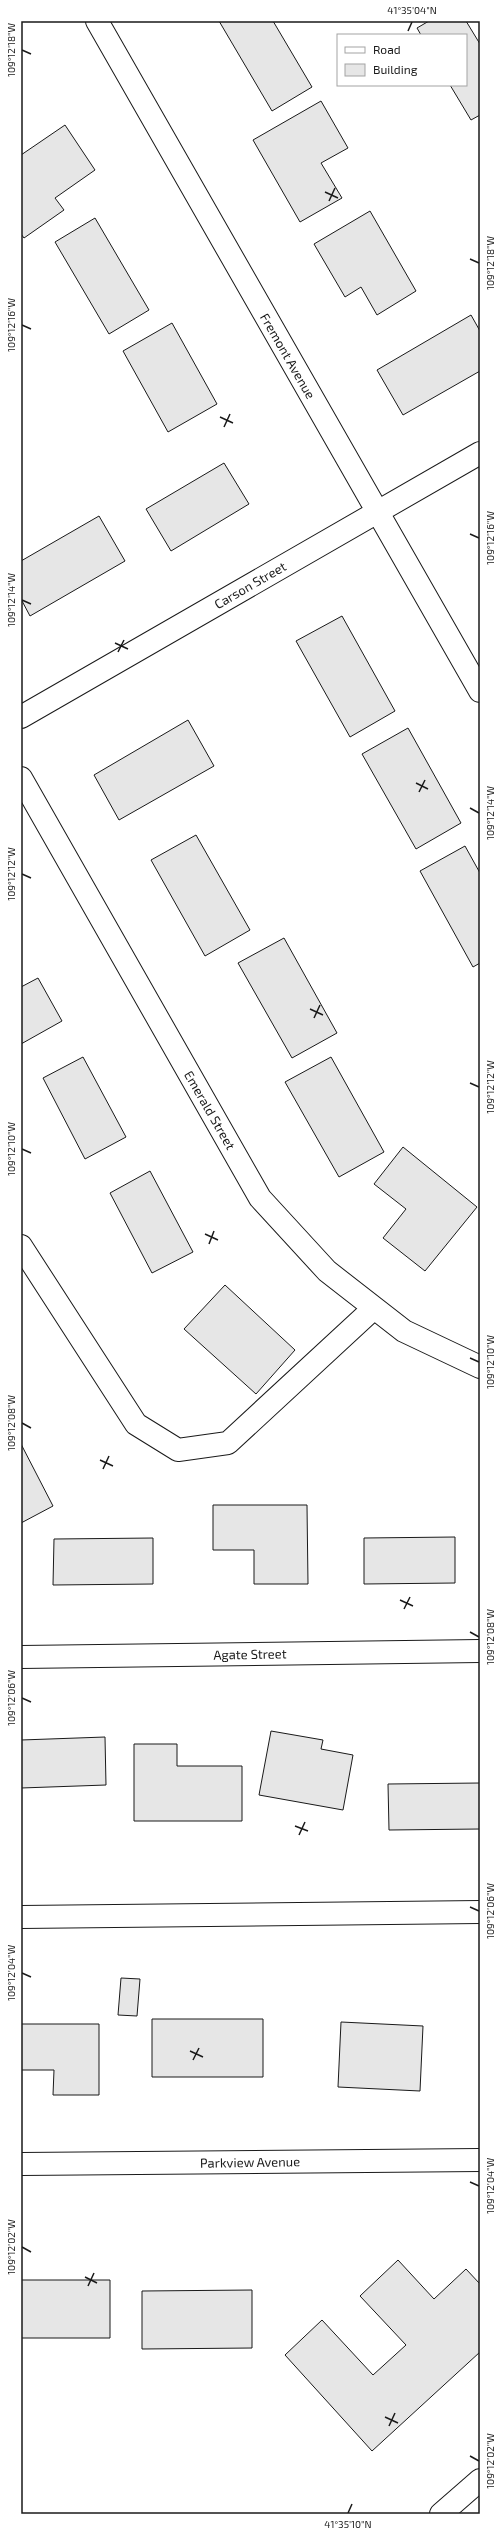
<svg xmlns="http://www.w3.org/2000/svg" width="501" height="2535" font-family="'Exo 2',sans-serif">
	<rect width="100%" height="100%" fill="#fff"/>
	<path fill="#e6e6e6" stroke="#1a1a1a" d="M219 21H273L312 87 272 111Z
		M429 21H466L480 44V115L471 120 450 85H466V35H421L417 28Z
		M321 101 348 148 321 163 342 198 300 222 253 140Z
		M65 125 95 170 55 198 64 210 24 238 21 234V155Z
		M370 211 416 291 377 315 361 287 345 297 314 244Z
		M95 218 149 310 109 334 55 242Z
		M471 315 480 331V371L403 415 377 370Z
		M172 323 217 404 168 432 123 351Z
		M224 463 249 504 171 551 146 509Z
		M99 516 125 561 30 616 21 599V561Z
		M342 616 395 711 350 737 296 641Z
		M188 720 214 766 119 820 94 775Z
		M408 728 461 823 416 849 362 754Z
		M196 835 250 930 205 956 151 860Z
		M465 846 480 873V963L473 967 420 871Z
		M284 938 337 1033 292 1058 238 963Z
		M38 978 62 1021 21 1044V987Z
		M83 1057 126 1137 85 1159 43 1078Z
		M331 1057 384 1152 339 1177 285 1082Z
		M403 1147 477 1207 425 1271 383 1238 406 1209 374 1184Z
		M150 1171 193 1252 152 1273 110 1193Z
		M225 1285 295 1350 256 1394 184 1329Z
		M21 1444 53 1506 21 1523Z
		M213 1505H307L308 1584H254V1550H213Z
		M455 1537V1583L364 1584V1538Z
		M153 1538V1584L53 1585 54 1539Z
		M271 1731 323 1740 321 1749 353 1755 343 1810 259 1795Z
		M105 1737 106 1785 21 1788V1740Z
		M134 1744H177V1766H242V1821H134Z
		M480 1783V1829L389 1830 388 1784Z
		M121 1978 140 1979 137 2016 118 2015Z
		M152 2019H263V2077H152Z
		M341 2022 423 2026 420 2091 338 2087Z
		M21 2024H99V2095H53L54 2070H21Z
		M398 2260 434 2299 466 2269 480 2284V2352L372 2451 285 2355 322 2320 373 2375 406 2345 360 2296Z
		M21 2280H110V2338H21Z
		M252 2290V2348L142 2349V2291Z"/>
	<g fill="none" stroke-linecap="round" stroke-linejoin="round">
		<defs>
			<path id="minor" d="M97 21 480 691
				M21 717 480 453
				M21 778 260 1198 327 1271 404 1331 480 1367
				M21 1246 136 1424 178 1450 228 1443 374 1308
				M21 1657 480 1651
				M21 1917 480 1912
				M21 2164 480 2160
				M441 2514 480 2480"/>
		</defs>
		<use href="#minor" stroke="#1a1a1a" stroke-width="24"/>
		<use href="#minor" stroke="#fff" stroke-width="22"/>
	</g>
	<path fill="none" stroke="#1a1a1a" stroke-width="1.5" d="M408 31 412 22M22 50 31 54M325 192 338 198M329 201 335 188M470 259 479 263M22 325 31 329M220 417 233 423M224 427 230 414M470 534 479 538M22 600 31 604M115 643 128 649M118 652 124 640M416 783 428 789M419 792 425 780M470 808 479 813M22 874 31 878M310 1009 323 1015M314 1018 320 1005M470 1083 479 1087M22 1149 31 1153M205 1234 218 1240M209 1244 214 1231M470 1358 479 1362M22 1423 31 1428M100 1460 113 1466M103 1469 109 1456M400 1600 413 1606M404 1609 410 1597M470 1632 479 1637M22 1698 31 1702M295 1826 308 1831M299 1835 305 1822M470 1907 479 1911M22 1973 31 1977M190 2051 203 2057M193 2060 199 2048M470 2182 479 2186M22 2247 31 2252M85 2277 97 2283M88 2286 94 2273M385 2417 398 2423M389 2426 395 2413M470 2456 479 2461M348 2513 352 2504"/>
	<g text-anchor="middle" stroke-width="3" stroke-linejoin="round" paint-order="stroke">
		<g font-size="13" fill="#1a1a1a" stroke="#fff">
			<text transform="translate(288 356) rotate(60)" y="5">Fremont Avenue</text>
			<text transform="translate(250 585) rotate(-30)" y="5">Carson Street</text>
			<text transform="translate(210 1110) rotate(60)" y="5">Emerald Street</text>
			<text transform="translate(250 1654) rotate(-1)" y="5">Agate Street</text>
			<text transform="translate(250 2162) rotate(-1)" y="5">Parkview Avenue</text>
		</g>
	</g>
	<rect width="501" height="2535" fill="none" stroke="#ffffff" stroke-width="44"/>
	<rect x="337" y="34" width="130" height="52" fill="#ffffff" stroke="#a3a3a3"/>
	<rect x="345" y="47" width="20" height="6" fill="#ffffff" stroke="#a3a3a3"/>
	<text x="373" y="54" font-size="12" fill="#1a1a1a">Road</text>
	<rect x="345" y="64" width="20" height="12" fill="#e6e6e6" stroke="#a3a3a3"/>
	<text x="373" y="74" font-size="12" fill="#1a1a1a">Building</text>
	<rect x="22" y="22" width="457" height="2491" fill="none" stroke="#1a1a1a" stroke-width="1.5"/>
	<g font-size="10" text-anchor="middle" fill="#1a1a1a">
		<text x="412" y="14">41°35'04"N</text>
		<text transform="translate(11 50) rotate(-90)" y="4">109°12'18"W</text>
		<text transform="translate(490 263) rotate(-90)" y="4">109°12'18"W</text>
		<text transform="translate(11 325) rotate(-90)" y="4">109°12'16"W</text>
		<text transform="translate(490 538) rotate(-90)" y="4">109°12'16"W</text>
		<text transform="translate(11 600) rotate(-90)" y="4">109°12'14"W</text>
		<text transform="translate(490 813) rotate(-90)" y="4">109°12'14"W</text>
		<text transform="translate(11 874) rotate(-90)" y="4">109°12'12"W</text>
		<text transform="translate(490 1087) rotate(-90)" y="4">109°12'12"W</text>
		<text transform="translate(11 1149) rotate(-90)" y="4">109°12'10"W</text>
		<text transform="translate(490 1362) rotate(-90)" y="4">109°12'10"W</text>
		<text transform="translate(11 1423) rotate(-90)" y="4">109°12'08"W</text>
		<text transform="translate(490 1637) rotate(-90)" y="4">109°12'08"W</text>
		<text transform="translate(11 1698) rotate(-90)" y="4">109°12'06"W</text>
		<text transform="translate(490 1911) rotate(-90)" y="4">109°12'06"W</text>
		<text transform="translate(11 1973) rotate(-90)" y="4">109°12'04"W</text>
		<text transform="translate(490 2186) rotate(-90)" y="4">109°12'04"W</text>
		<text transform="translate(11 2247) rotate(-90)" y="4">109°12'02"W</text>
		<text transform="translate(490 2461) rotate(-90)" y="4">109°12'02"W</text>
		<text x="348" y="2528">41°35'10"N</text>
	</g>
</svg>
